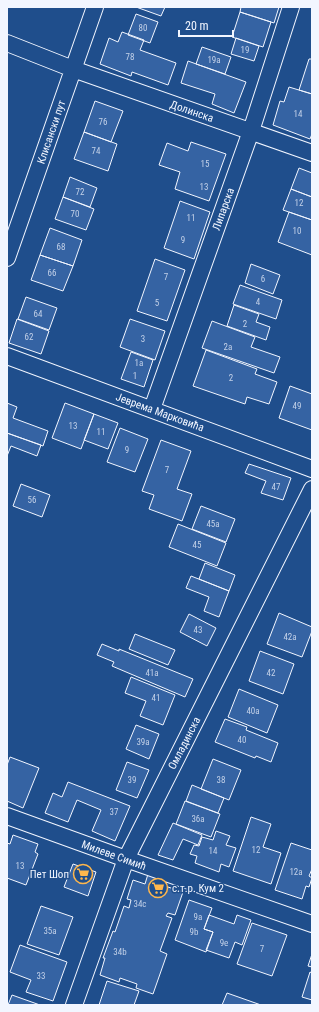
<svg xmlns="http://www.w3.org/2000/svg" width="319" height="1012" font-family="'Roboto Condensed',sans-serif">
	<rect width="100%" height="100%" fill="#1f4e8c"/>
	<path fill="#3563a3" stroke="#f2f6ff" d="M136 7H165L161 16Z
		M241 7H279L274 23 240 12Z
		M240 12 271 22 263 47 232 37Z
		M136 14 158 22 150 43 128 35Z
		M122 32 144 40 140 50 176 63 168 85 132 72 131 76 100 64 109 38 118 42Z
		M236 38 259 46 254 61 231 54Z
		M202 47 231 57 225 74 196 64Z
		M309 59H312V94L299 90Z
		M188 61 246 82 234 113 212 104 215 94 181 83Z
		M289 87 312 94V134L310 139 273 125 280 101 284 102Z
		M95 101 123 111 111 142 84 132Z
		M84 132 117 144 108 171 74 159Z
		M191 142 226 154 209 201 175 189 180 172 159 165 167 143 188 151Z
		M299 168 312 173V197L291 189Z
		M70 177 97 188 90 207 63 197Z
		M291 189 312 197V220L283 210Z
		M63 197 94 209 86 230 55 219Z
		M180 201 210 212 194 259 164 248Z
		M289 212 312 220V255L278 242Z
		M50 228 82 240 73 266 40 255Z
		M40 255 73 266 63 291 31 280Z
		M155 259 185 270 167 321 137 311Z
		M251 264 280 275 273 294 245 283Z
		M240 285 282 300 276 319 233 304Z
		M26 297 57 308 49 330 18 319Z
		M234 305 259 314 256 322 270 327 266 340 227 326Z
		M17 319 49 331 41 354 9 343Z
		M130 319 165 331 155 360 120 347Z
		M212 321 255 337 251 347 280 357 274 373 202 348Z
		M206 350 257 369 255 374 277 382 269 404 247 397 245 404 193 386Z
		M131 352 153 360 144 387 121 379Z
		M290 386 312 394V430L279 418Z
		M7 403 17 407 13 418 48 431 43 446 7 433Z
		M65 403 94 414 81 449 52 438Z
		M94 414 118 423 108 449 84 440Z
		M120 428 148 439 135 472 107 462Z
		M7 433 41 445 37 456 11 446 7 456Z
		M161 440 191 451 177 489 192 494 182 521 149 509 154 495 142 491Z
		M249 464 291 478 283 500 261 493 266 481 245 473Z
		M21 484 50 495 42 517 13 506Z
		M201 506 235 519 226 542 192 529Z
		M178 524 226 543 217 566 169 547Z
		M205 563 235 575 229 591 199 579Z
		M191 576 229 591 219 617 204 611 209 597 186 588Z
		M279 613 312 627V631L302 657 267 644Z
		M189 614 216 628 207 646 180 632Z
		M135 634 175 650 168 665 129 649Z
		M102 644 119 651V649L193 679 185 697 112 666 114 662 97 655Z
		M260 651 294 664 283 694 249 681Z
		M131 677 175 695 163 725 140 716 146 701 125 693Z
		M239 689 278 705 267 733 228 717Z
		M225 719 247 727 246 730 278 743 271 762 256 756 255 758 215 742Z
		M136 725 159 734 149 759 126 749Z
		M10 757 39 768 23 808 7 801V765Z
		M213 759 241 770 229 800 201 789Z
		M127 762 149 770 137 798 116 790Z
		M68 782 130 806 115 841 92 831 101 810 77 800 68 822 45 813 53 793 62 797Z
		M192 785 224 798 218 813 186 801Z
		M185 801 220 814 211 837 176 824Z
		M251 817 271 824 263 847 281 853 271 884 233 871Z
		M173 823 202 835 198 845 183 839 173 860 158 855Z
		M216 831 230 836 226 845 236 848 229 867 221 864 219 872 195 863 197 856 190 854 194 845 199 846 202 837 213 840Z
		M13 835 38 844 35 852 38 854 26 885 7 878V843L10 844Z
		M291 843 312 850V869L309 876 312 878 309 887 306 886 302 899 275 890Z
		M73 864 96 872 88 896 64 887Z
		M148 874 167 881 165 886 183 892 175 915 168 913 166 916 172 918 160 951 167 954 153 994 136 988 137 984 120 978 119 982 100 975 105 958H103L113 931 115 932 124 906 129 908 131 900 127 899 133 880 145 884Z
		M189 900 212 908 204 929 213 932 206 952 175 940Z
		M41 906 73 917 59 955 27 944Z
		M209 915 234 924 237 915 251 920 242 945 235 942 229 958 206 950 213 932 204 929Z
		M252 923 287 935 272 976 237 964Z
		M20 945 67 962 53 1001 26 992 31 980 10 972Z
		M312 954V967L308 966Z
		M310 972 312 973V1000L302 997Z
		M107 981 139 991 134 1005H99Z
		M227 993 261 1005H222Z
		M12 995 40 1005H8Z"/>
	<g fill="none" stroke-linecap="round" stroke-linejoin="round">
		<defs>
			<path id="minor" d="M7 43 73 69 312 153
				M7 258 95 7
				M7 356 312 469
				M152 409 251 131 291 7
				M7 816 126 859 312 924
				M74 1005 126 859 312 489"/>
		</defs>
		<use href="#minor" stroke="#f2f6ff" stroke-width="18"/>
		<use href="#minor" stroke="#1f4e8c" stroke-width="16"/>
	</g>
	<defs>
		<symbol id="supermarket-ring" viewBox="-11 -11 22 22"><circle r="9.5" fill="#1f4e8c" stroke="#ffb74d" stroke-width="1.5"/><path d="M-6-5.5h2.5l.6 2H6L4.5 2H-2.5L-4.4-4H-6ZM-1.5 3.2a1.3 1.3 0 1 0 .1 0ZM3 3.2a1.3 1.3 0 1 0 .1 0Z" fill="#ffb74d"/></symbol>
	</defs>
	<g fill-rule="evenodd">
		<use href="#supermarket-ring" x="72" y="863" width="22" height="22"/>
		<use href="#supermarket-ring" x="147" y="877" width="22" height="22"/>
	</g>
	<g text-anchor="middle" stroke-width="3" stroke-linejoin="round" paint-order="stroke">
		<g font-size="9" fill="#c3d1e8">
			<text x="143" y="31">80</text>
			<text x="245" y="53">19</text>
			<text x="130" y="60">78</text>
			<text x="214" y="63">19a</text>
			<text x="298" y="117">14</text>
			<text x="103" y="125">76</text>
			<text x="96" y="154">74</text>
			<text x="205" y="167">15</text>
			<text x="204" y="190">13</text>
			<text x="80" y="195">72</text>
			<text x="299" y="206">12</text>
			<text x="75" y="217">70</text>
			<text x="191" y="221">11</text>
			<text x="297" y="234">10</text>
			<text x="183" y="243">9</text>
			<text x="61" y="250">68</text>
			<text x="52" y="276">66</text>
			<text x="166" y="280">7</text>
			<text x="263" y="282">6</text>
			<text x="258" y="305">4</text>
			<text x="157" y="306">5</text>
			<text x="38" y="317">64</text>
			<text x="245" y="327">2</text>
			<text x="29" y="340">62</text>
			<text x="143" y="342">3</text>
			<text x="228" y="350">2a</text>
			<text x="139" y="366">1a</text>
			<text x="135" y="379">1</text>
			<text x="231" y="381">2</text>
			<text x="297" y="409">49</text>
			<text x="73" y="429">13</text>
			<text x="101" y="435">11</text>
			<text x="127" y="453">9</text>
			<text x="167" y="473">7</text>
			<text x="276" y="490">47</text>
			<text x="32" y="503">56</text>
			<text x="213" y="527">45a</text>
			<text x="197" y="548">45</text>
			<text x="198" y="633">43</text>
			<text x="290" y="640">42a</text>
			<text x="152" y="676">41a</text>
			<text x="271" y="676">42</text>
			<text x="156" y="701">41</text>
			<text x="253" y="714">40a</text>
			<text x="242" y="743">40</text>
			<text x="143" y="745">39a</text>
			<text x="132" y="783">39</text>
			<text x="221" y="783">38</text>
			<text x="114" y="815">37</text>
			<text x="198" y="822">36a</text>
			<text x="256" y="853">12</text>
			<text x="213" y="854">14</text>
			<text x="20" y="869">13</text>
			<text x="296" y="875">12a</text>
			<text x="140" y="907">34c</text>
			<text x="198" y="920">9a</text>
			<text x="50" y="934">35a</text>
			<text x="194" y="935">9b</text>
			<text x="224" y="946">9e</text>
			<text x="262" y="952">7</text>
			<text x="120" y="955">34b</text>
			<text x="41" y="979">33</text>
		</g>
		<g font-size="11" fill="#f2f6ff" stroke="#1f4e8c">
			<text transform="translate(192 111) rotate(19)" y="4">Долинска</text>
			<text transform="translate(51 132) rotate(-71)" y="4">Клисански пут</text>
			<text transform="translate(223 209) rotate(-70)" y="4">Липарска</text>
			<text transform="translate(160 412) rotate(20)" y="4">Јеврема Марковића</text>
			<text transform="translate(184 743) rotate(-63)" y="4">Омладинска</text>
			<text transform="translate(114 855) rotate(20)" y="4">Милеве Симић</text>
		</g>
		<g font-size="11" fill="#f2f6ff" stroke="#1f4e8c" text-anchor="end">
			<text x="69" y="878">Пет Шоп</text>
			<text x="172" y="892" text-anchor="start">с.т.р. Кум 2</text>
		</g>
	</g>
	<rect width="319" height="1012" fill="none" stroke="#f2f6ff" stroke-width="16"/>
	<path d="M179 30v6h54v-6" fill="none" stroke="#f2f6ff" stroke-width="2"/>
	<text x="185" y="30" font-size="12" fill="#f2f6ff" stroke="#1f4e8c" stroke-width="3" paint-order="stroke">20 m</text>
</svg>
